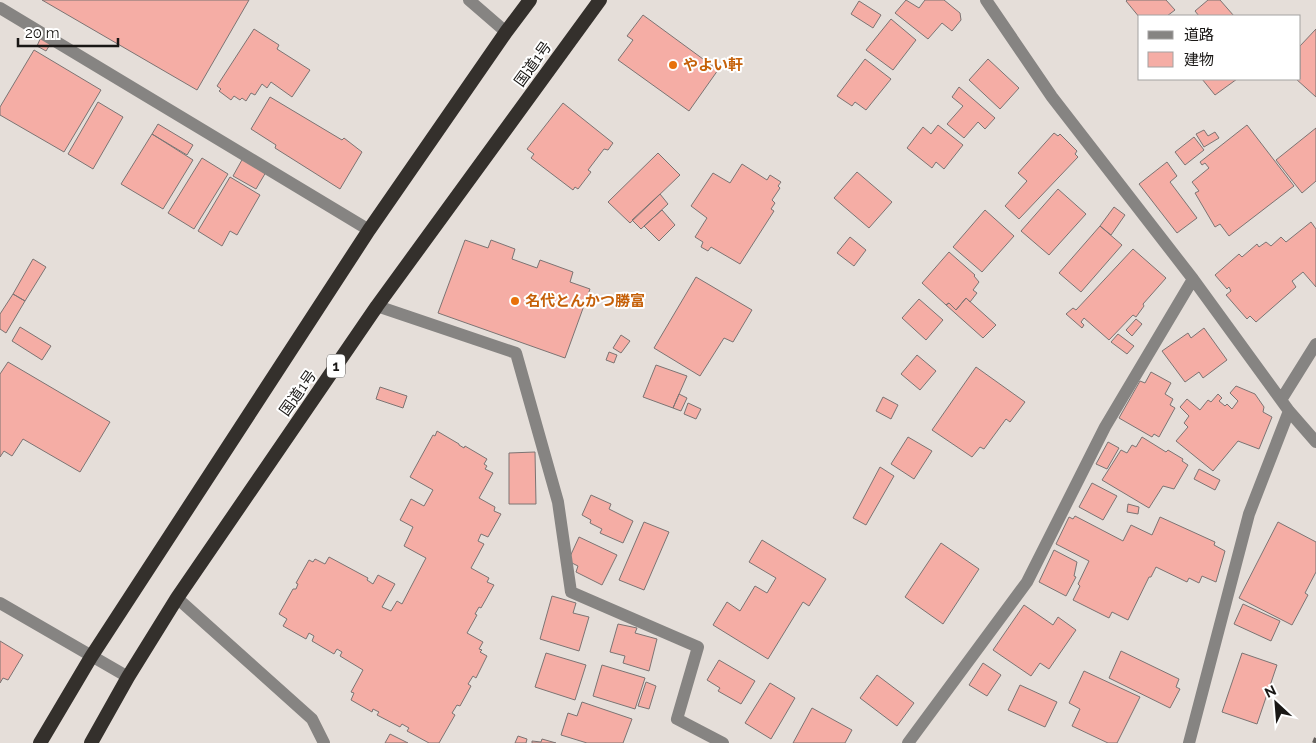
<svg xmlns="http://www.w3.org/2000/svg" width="1316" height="743" font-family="Raleway,'Noto Sans JP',sans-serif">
	<rect width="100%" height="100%" fill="#e5ded9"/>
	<path fill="#f5ada5" stroke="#7c7473" d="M42 0H249L197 90Z
		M906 0 919 8 925 0H944L960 13 961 20 952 31 942 23 928 39 895 13Z
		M1127 0H1166L1175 10 1167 16H1140V18L1126 1Z
		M1208 0H1220L1234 16H1199L1195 11Z
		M859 1 881 15 873 28 851 14Z
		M643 15 718 70 689 111 618 60 633 40 627 36Z
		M891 19 916 40 893 70 866 50Z
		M254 29 279 45 277 49 310 70 292 97 271 82 267 88 262 84 255 95 251 93 246 101 242 98 240 100 234 96 231 100 219 91 221 89 217 86Z
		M1316 29V97L1296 79H1300V46Z
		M41 37 51 43 46 51 37 46Z
		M34 50 101 90 64 152 0 115V107Z
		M865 59 891 79 866 110 855 102 852 106 837 96Z
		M988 59 1019 88 1000 109 969 80Z
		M1202 79H1237L1215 95Z
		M959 87 995 118 985 129 978 122 964 138 947 124 963 106 952 97Z
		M270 97 342 140 344 138 362 152 340 189 275 148 276 145 251 129Z
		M98 102 123 117 93 169 68 154Z
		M563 103 613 143 608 150 604 149 588 170 591 172 578 189 575 187 573 190 531 158 534 154 527 149Z
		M158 124 193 145 187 155 152 134Z
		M938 125 963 145 944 169 936 162 932 168 907 148 923 127 931 134Z
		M1247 125 1294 186 1229 236 1220 224 1215 227 1195 193 1199 191 1192 182 1209 168 1205 163 1202 165 1200 162Z
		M1316 128V181L1302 193 1276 160Z
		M1204 130 1208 136 1215 132 1219 138 1204 147 1196 134Z
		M1054 133 1058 136 1060 134 1077 151 1075 154 1078 157 1019 219 1005 206 1027 181 1018 173Z
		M152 134 193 160 163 209 121 184Z
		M1194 137 1204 150 1185 165 1175 152Z
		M658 153 680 175 630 223 608 202Z
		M202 158 228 174 194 229 168 213Z
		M243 158 266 172 256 189 233 176Z
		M1167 162 1177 176 1170 182 1197 218 1177 233 1139 184Z
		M742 164 767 180 770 175 781 182 778 186 780 188 772 200 775 203 771 209 774 211 740 264 711 247 708 251 701 247 703 242 695 237 707 218 691 206 713 173 730 183Z
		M857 172 892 202 869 228 834 198Z
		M230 177 260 195 237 235 230 231 222 246 198 231Z
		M1058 189 1086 214 1049 255 1021 231Z
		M660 194 668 204 641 229 632 220Z
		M1114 207 1125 215 1111 235 1100 226Z
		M662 210 675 225 659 241 644 226Z
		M985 210 1014 236 982 272 953 247Z
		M1311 222 1316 229V287L1303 272 1292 281 1296 287 1256 322 1250 316 1247 319 1226 295 1231 291 1229 287 1227 289 1215 275 1239 254 1242 257 1257 244 1259 247 1266 242 1271 246 1281 237 1286 242Z
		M1100 226 1122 245 1081 292 1059 273Z
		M850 237 866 250 854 266 837 253Z
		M465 240 488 248 491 240 515 249 512 259 537 268 540 260 573 272 570 282 590 289 565 358 438 313Z
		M1133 249 1166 278 1143 304 1144 306 1136 317 1133 315 1109 340 1084 318 1081 322 1084 325 1082 328 1066 314 1073 308 1076 310Z
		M949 252 975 275 974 276 979 282 973 290 977 293 970 302 966 298 956 310 949 303 946 305 922 283Z
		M33 259 46 267 25 301 13 294Z
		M696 277 752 310 733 342 724 338 700 376 654 348Z
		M13 294 25 301 6 333 0 329V314Z
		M966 298 996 325 983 338 946 305 949 303 956 310Z
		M919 299 943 320 926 340 902 318Z
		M1136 319 1142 324 1132 336 1126 330Z
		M20 327 51 346 42 360 12 341Z
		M1204 328 1227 360 1203 378 1199 372 1185 382 1162 351 1188 333 1191 338Z
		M1118 334 1134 346 1127 354 1111 342Z
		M621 335 630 341 621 353 613 348Z
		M609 352 617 355 614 363 606 360Z
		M917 355 936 371 920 390 901 374Z
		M8 362 110 422 80 472 23 439 12 456 4 451 0 457V374Z
		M656 365 687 376 673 408 643 397Z
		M976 367 1025 402 1010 422 1006 419 984 449 980 447 972 457 932 430Z
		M1151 372 1171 383 1165 394 1173 399 1170 405 1175 408 1159 437 1154 434 1152 437 1119 418 1140 381 1145 383Z
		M1236 386 1255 394 1264 407 1263 412 1272 417 1259 449 1238 441 1213 471 1176 441 1188 427 1184 423 1189 416 1180 407 1187 399 1200 410 1208 400 1211 402 1218 394 1222 398 1219 401 1225 406 1227 404 1232 409 1238 401 1230 393Z
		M380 387 407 396 403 408 376 399Z
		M679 394 687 398 681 411 673 408Z
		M883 397 898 405 891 419 876 411Z
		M688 403 701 409 696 419 684 414Z
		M437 431 459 444V445L464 448 465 446 487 459 484 464 487 466 485 469 493 473 479 498 495 507 494 511 501 514 488 537 481 534 478 541 484 544 471 568 489 578 487 582 494 585 481 608 479 607 475 614 477 615 467 633 483 642 479 649 482 650 480 652 487 656 476 678 473 676 468 684 471 686 460 706 457 705 452 713 455 715 439 743H429L407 731 409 728 402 724 400 727 377 715 379 712 373 709 372 712 351 700 354 693 351 692 363 670 340 656 342 652 337 649 334 654 312 641 314 636 309 633 306 639 283 626 287 619 279 614 293 589H296L298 584 296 583 309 560 313 562 315 559 325 564 329 557 368 578 367 580 373 584 378 575 395 584 382 607 391 611 397 601 402 604 426 558 404 546 413 527 400 520 411 499 424 506 433 490 410 477 433 435 435 436Z
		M908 437 932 451 914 479 891 464Z
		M1142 437 1166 452 1168 450 1183 459 1182 461 1188 465 1174 489 1163 486 1149 508 1102 480 1121 450 1127 453 1132 445 1136 447Z
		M1108 442 1119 448 1107 469 1096 464Z
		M535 452 536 504H509V453Z
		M880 467 894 476 866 525 853 518Z
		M1199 469 1220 480 1215 490 1194 479Z
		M1092 483 1117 496 1103 520 1079 507Z
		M591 495 611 504 609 509 633 521 623 543 600 533 602 529 590 523 591 520 582 515Z
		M1128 504 1139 507 1138 514 1127 512Z
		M1075 516 1123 541 1131 525 1152 535 1160 517 1215 542 1214 545 1225 551 1216 582 1202 576 1199 583 1189 578 1187 582 1156 567 1151 577H1149L1128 620 1112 612 1109 618 1073 600 1080 586 1078 584 1089 561 1056 544 1069 517 1073 519Z
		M644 522 669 532 644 590 619 580Z
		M1278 522 1316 542V572L1305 593 1308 595 1292 625 1239 598Z
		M579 537 617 555 602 585 576 572 578 566 568 561Z
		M762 540 826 579 809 606 803 602 768 659 713 625 727 602 740 611 755 586 767 593 776 578 749 562Z
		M941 543 979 569 943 624 905 597Z
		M1054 550 1077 562 1074 576 1076 577 1066 596 1039 582Z
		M552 596 576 603 573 613 589 617 579 651 540 639Z
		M1243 604 1280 621 1271 641 1234 624Z
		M1024 605 1053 625 1058 617 1076 630 1049 669 1040 663 1031 676 993 650Z
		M618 624 637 628 635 633 657 639 649 671 623 663 625 656 610 652Z
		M0 641 23 655 8 680 3 678 0 683Z
		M1121 651 1179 679 1176 687 1180 689 1170 708 1109 678Z
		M546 653 586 665 575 700 535 687Z
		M1242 653 1277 665 1257 724 1222 712Z
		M719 660 755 681 741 704 718 691 720 688 707 680Z
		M983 663 1001 675 987 696 969 685Z
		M602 665 645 678 635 709 593 696Z
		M1084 671 1140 697 1117 743H1108L1072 726 1080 709 1069 703Z
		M877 675 914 703 897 726 860 698Z
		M646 682 656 686 649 709 638 706Z
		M770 683 795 698 771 739 745 723Z
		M1020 685 1057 702 1045 727 1008 710Z
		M582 702 632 719 623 743H587L561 735 568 713 577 716Z
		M812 708 852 730 845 743H793Z
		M390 734 408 743H385Z
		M518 736 527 739 526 743H515Z
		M542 739 556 743H532V741L541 742Z"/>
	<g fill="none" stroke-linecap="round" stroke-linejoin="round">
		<path stroke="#868482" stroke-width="12" d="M469 0 506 32
			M986 0 1052 97 1193 279 1289 411 1316 442
			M0 8 369 230
			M377 306 516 353 558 502 571 592 698 647 677 719 723 743
			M1281 400 1316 344
			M177 598 312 719 324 743
			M908 743 1027 582 1105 427 1193 279
			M1189 743 1249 514 1289 411"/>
		<path stroke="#868482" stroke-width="12" d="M0 603 128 677"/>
		<path stroke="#34302c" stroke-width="14" d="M40 743 91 657 369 230 506 32 530 0
			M91 743 128 677 177 598 377 306 600 0"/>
		<path stroke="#64605d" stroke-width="4" stroke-dasharray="8 4" stroke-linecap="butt" d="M1314 743 1316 738"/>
	</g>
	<g fill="#e8710a" stroke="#fff" stroke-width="2">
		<circle cx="673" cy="65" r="5"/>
		<circle cx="515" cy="301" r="5"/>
	</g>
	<g text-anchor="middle" stroke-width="4" stroke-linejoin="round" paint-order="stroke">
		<rect fill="#fff" stroke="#5e5d5b" stroke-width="1" x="327" y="354.5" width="18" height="23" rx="4"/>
		<g font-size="14" font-weight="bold" fill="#191715">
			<text x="336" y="371">1</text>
		</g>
		<g font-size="15" fill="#191715" stroke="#fff">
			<text transform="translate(533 64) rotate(-54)" y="5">国道1号</text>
			<text transform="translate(298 393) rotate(-55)" y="5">国道1号</text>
		</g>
		<g font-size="15" font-weight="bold" fill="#c56008" stroke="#fff" text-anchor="start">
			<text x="683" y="70">やよい軒</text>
			<text x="525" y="306">名代とんかつ勝富</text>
		</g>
	</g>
	<rect x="1138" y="15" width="162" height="65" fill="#ffffff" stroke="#a3a2a1"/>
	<rect x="1148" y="31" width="25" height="8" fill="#868482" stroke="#a3a2a1"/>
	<text x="1184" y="40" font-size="15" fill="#191715">道路</text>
	<rect x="1148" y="52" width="25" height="15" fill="#f5ada5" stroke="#a3a2a1"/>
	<text x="1184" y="65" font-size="15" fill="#191715">建物</text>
	<g transform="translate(1276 703) rotate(334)" stroke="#ffffff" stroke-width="4" paint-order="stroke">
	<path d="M0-4L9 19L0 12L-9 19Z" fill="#191715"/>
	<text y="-8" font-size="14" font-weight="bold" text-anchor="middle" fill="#191715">N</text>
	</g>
	<path d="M18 38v8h100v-8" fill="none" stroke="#191715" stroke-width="2.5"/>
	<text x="25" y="38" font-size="15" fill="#191715" stroke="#ffffff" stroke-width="4" paint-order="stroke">20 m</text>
</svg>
